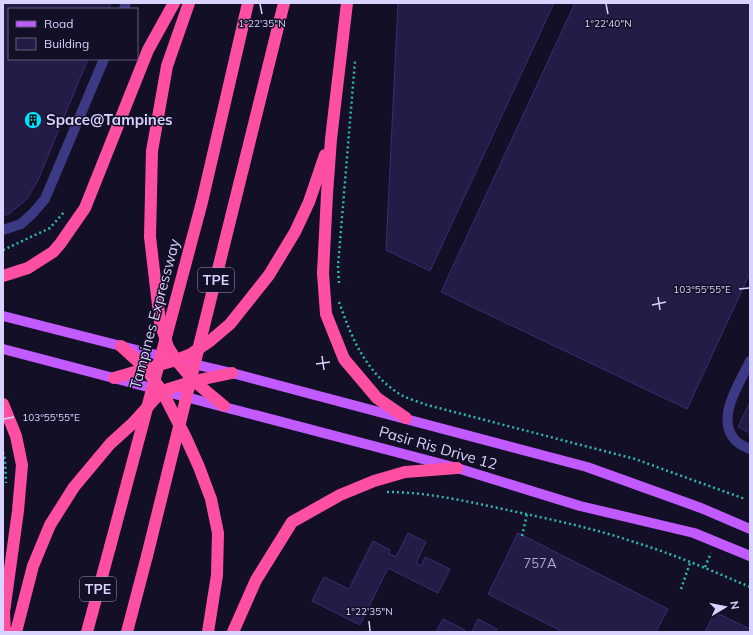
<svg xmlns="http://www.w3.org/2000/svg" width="753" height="635" font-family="Mulish,sans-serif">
	<rect width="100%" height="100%" fill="#130f26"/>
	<path fill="#241b47" stroke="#3b2d73" d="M3 3H111L109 9H9V59H88L38 180 27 199 10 213 3 216Z
		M398 3H554L430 271 386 250Z
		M575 3H750V273L687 409 441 292Z
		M750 402V433L738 427Z
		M408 533 426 542 416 563 421 566 425 557 450 569 438 593 388 568 360 625 312 601 324 577 349 589 373 541 390 550 389 554 396 557Z
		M518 533 668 609 656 632H563L488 594Z
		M715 612 750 629V632H705Z
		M443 619 465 630 463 632H436Z
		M478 619 497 629 495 632H472Z"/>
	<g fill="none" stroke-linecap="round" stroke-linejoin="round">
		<path stroke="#2fb8b0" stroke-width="2.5" stroke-dasharray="2 3" stroke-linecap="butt" d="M3 250 50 228 64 212
			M339 283 338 266 355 61
			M339 302C352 339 366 373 401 395 409 399 419 402 427 405L635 459 745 499
			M3 452 5 459 6 483
			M387 492C424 492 461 500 498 508 544 518 590 527 634 542 673 554 713 571 750 587
			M522 536 527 514
			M705 567 711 553
			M681 589 690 563"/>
		<path stroke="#3d3a85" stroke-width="10" d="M124 9 126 3
			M3 230 21 224 33 213 45 199 104 59
			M750 361C740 383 716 416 734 439 738 444 745 447 750 449"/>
		<path stroke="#c25bff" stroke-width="10" d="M3 316 176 360 232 373 587 467 701 508 750 529
			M3 349 457 468 580 506 694 533 750 556"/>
		<path stroke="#ff4fa3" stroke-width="12" d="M189 3 167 66 152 151 150 237 160 322 168 347 176 360 194 381 224 406
			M347 3 331 139 327 194 323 273 326 314 344 359 377 398 406 418
			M3 276 28 268 53 252 60 244 85 208 148 50 174 3
			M121 346 145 368 162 391 186 438 199 467 211 499 218 533 217 575 208 632
			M114 378 176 360 191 354 210 341 230 324 269 275 295 232 309 202 325 155
			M3 404 16 436 22 465 18 511 4 612 5 632
			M16 632 33 566 50 525 74 487 110 444 133 423 162 391 194 381 232 373
			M87 632 110 547
			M127 632 147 556
			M233 632 256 580 292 522 340 495 374 481 405 472 457 468"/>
		<path stroke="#ff4fa3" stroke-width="12" d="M110 547 202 202 248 3
			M147 556 284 3"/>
	</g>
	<path fill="none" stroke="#d9d4ff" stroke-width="1.5" d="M260 4 262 14M606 4 608 14M739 289 749 288M658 297 660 310M652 305 666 302M322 356 324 370M316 364 330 362M4 419 14 417M369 621 370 631"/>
	<defs>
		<symbol id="building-disc" viewBox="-11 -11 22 22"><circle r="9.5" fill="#00e5ff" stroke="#130f26"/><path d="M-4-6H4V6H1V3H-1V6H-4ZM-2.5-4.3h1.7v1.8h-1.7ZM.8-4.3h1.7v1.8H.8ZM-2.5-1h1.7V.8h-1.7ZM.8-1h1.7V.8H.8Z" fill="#111"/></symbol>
	</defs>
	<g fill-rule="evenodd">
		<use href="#building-disc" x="23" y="110" width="20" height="20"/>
	</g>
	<g text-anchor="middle" stroke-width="3" stroke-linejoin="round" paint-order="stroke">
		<g font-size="13" fill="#aca6d1">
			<text x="540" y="568">757A</text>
		</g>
		<g fill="#130f26" stroke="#9e99be" stroke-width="1">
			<rect x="198" y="268" width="36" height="24" rx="3"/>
			<rect x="80" y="577" width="36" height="24" rx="3"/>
		</g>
		<g font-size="14" font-weight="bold" fill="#d9d4ff">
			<text x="216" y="285">TPE</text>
			<text x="98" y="594">TPE</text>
		</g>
		<g font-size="15" font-weight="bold" fill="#d9d4ff" stroke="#130f26" text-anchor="start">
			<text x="46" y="125">Space@Tampines</text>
		</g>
		<g font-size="15" fill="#d9d4ff" stroke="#130f26">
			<text transform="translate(155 314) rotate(-75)" y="5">Tampines Expressway</text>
			<text transform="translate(438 448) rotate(16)" y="5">Pasir Ris Drive 12</text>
		</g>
	</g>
	<g font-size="10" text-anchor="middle" fill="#d9d4ff" stroke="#130f26" stroke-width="3" stroke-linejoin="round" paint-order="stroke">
		<text x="262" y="27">1°22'35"N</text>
		<text x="608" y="27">1°22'40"N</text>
		<text x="702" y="293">103°55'55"E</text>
		<text x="51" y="421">103°55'55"E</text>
		<text x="369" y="615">1°22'35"N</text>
	</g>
	<rect width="753" height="635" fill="none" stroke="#d9d4ff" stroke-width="8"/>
	<rect x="8" y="8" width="130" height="52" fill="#130f26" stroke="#625e7d"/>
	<rect x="16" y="21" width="20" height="6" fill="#c25bff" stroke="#625e7d"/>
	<text x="44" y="28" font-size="12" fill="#d9d4ff">Road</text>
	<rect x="16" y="38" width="20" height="12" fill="#241b47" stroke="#625e7d"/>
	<text x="44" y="48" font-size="12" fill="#d9d4ff">Building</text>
	<g transform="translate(725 607) rotate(80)" stroke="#130f26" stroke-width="3" paint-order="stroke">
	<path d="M0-3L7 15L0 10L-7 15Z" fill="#d9d4ff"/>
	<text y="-6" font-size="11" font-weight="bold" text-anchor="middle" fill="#d9d4ff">N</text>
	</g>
</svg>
